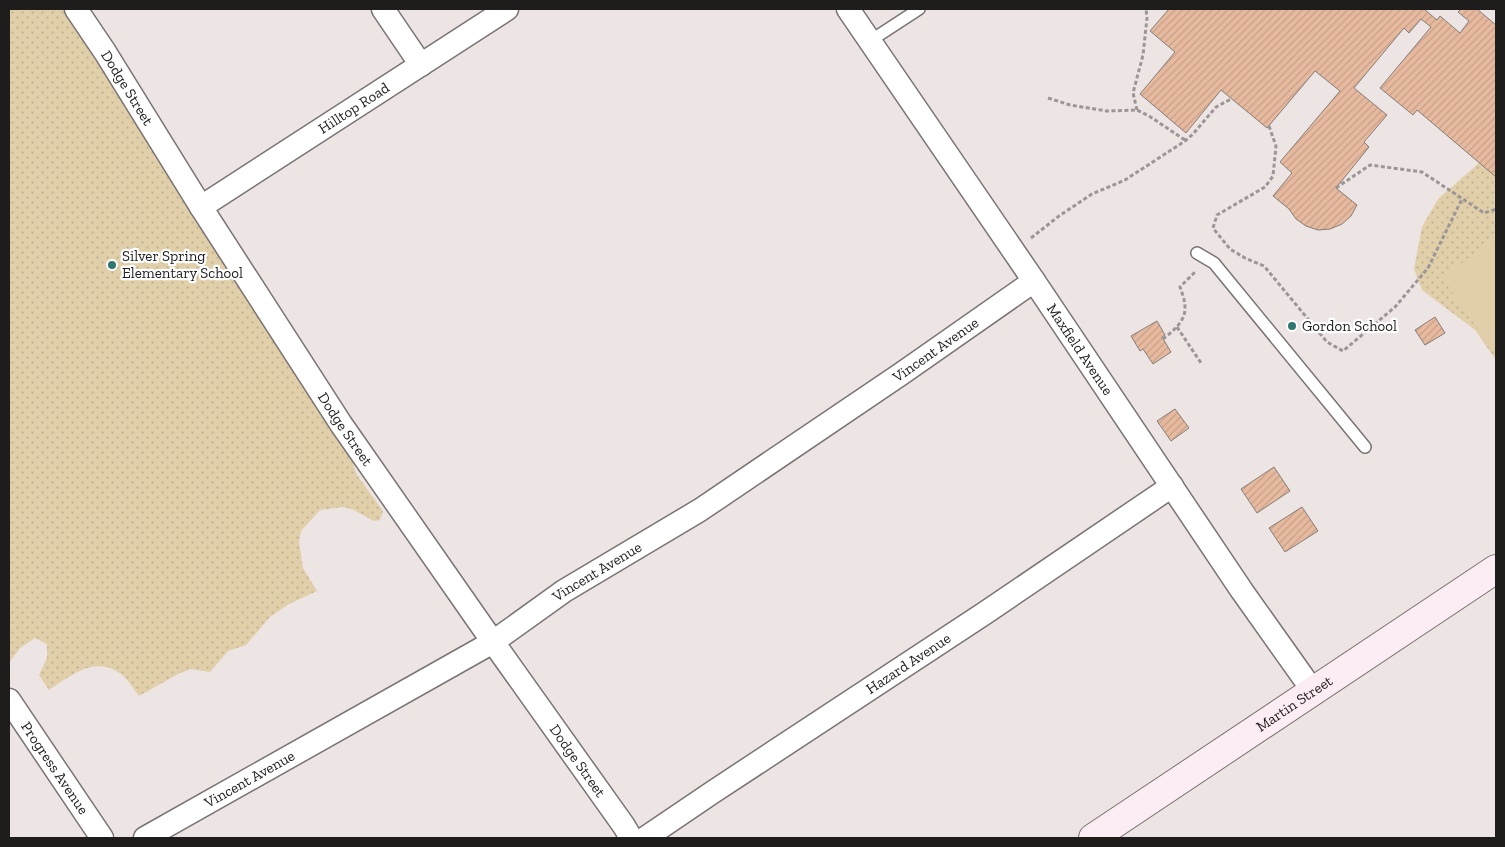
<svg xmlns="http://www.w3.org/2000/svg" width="1505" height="847" font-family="'Zilla Slab',serif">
	<defs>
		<pattern id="park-dots" width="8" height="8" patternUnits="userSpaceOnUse" patternTransform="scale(1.25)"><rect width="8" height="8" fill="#e1cfaa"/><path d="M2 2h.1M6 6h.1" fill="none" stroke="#c1b192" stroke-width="1.8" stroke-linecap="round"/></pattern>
		<pattern id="building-hatch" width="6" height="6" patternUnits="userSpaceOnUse" patternTransform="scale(1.25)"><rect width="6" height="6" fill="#e7ba9f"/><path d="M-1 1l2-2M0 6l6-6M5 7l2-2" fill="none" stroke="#c69f88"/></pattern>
	</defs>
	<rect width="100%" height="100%" fill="#ede4e4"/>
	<path fill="url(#park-dots)" d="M9 9H78L365 455 352 461 357 475 383 511 380 520 374 521 354 510 344 507 320 510 301 531 299 542 303 568 317 591 289 604 270 617 246 645 228 651 210 672 191 669 178 674 139 696C134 690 128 679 121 674 95 655 72 675 49 690L39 675 47 658V644L35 638 20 648 9 663Z
		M1496 148V360L1475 330 1422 290 1414 269 1422 227 1438 199Z"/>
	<path fill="#e1cfaa" d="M1496 238V354L1442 278Z"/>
	<path fill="url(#building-hatch)" stroke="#847e7a" d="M1169 9H1424L1437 20 1440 16 1460 33 1469 21 1458 12 1461 9H1477L1496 25V177L1417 110 1413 115 1380 88 1431 27 1421 19 1409 33 1404 28 1354 88 1387 115 1364 142 1369 147 1336 188 1357 205 1351 216 1342 224 1330 229 1318 230 1306 226 1296 219 1289 209 1273 196 1292 173 1280 162 1340 91 1315 71 1267 128 1221 90 1186 133 1140 94 1175 52 1150 31Z
		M1435 317 1445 333 1425 345 1415 330Z
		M1157 321 1165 335 1162 337 1171 352 1153 364 1143 349 1140 351 1131 336Z
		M1175 409 1189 428 1171 441 1157 421Z
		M1274 467 1290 491 1257 513 1241 489Z
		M1302 507 1318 531 1285 552 1269 528Z"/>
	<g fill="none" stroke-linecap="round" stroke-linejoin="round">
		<defs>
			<path id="lane" d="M870 41 919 9
				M1197 253 1214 263 1365 447"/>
			<g id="street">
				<path id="s1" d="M76 9 105 52 201 207 341 424 493 642 624 826 631 838"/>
				<path d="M383 9 421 65"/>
				<path id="s2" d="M848 9 1034 281 1242 591 1313 691"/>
				<path id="s3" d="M201 207 507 9"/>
				<path id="s4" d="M9 700 102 838"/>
				<path id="s5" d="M145 838 493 642 564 591 700 510 901 374 1034 281"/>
				<path id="s6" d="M645 838 713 792 985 613 1172 486"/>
			</g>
			<g id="secondary">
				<path id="s7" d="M1093 838 1496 569"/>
			</g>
		</defs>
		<use href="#lane" stroke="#7b7373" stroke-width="14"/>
		<use href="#street" stroke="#7b7373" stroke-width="25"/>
		<use href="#secondary" stroke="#7b7373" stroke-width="30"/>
		<path stroke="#9d9696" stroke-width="3" stroke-dasharray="4 2.5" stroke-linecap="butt" d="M1048 98 1070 105 1107 111 1137 110 1149 116 1185 140
			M1137 110 1133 93 1143 55 1147 18 1146 9
			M1269 126 1276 146 1273 176 1265 187 1217 215 1213 228 1230 249 1245 258 1264 266 1327 342 1343 351 1395 307 1428 268 1462 199
			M1336 188 1370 165 1422 172 1484 213 1496 209
			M1031 238 1059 216 1092 194 1125 180 1185 141 1193 134 1216 107 1231 99
			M1177 327 1201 363
			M1163 339C1173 331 1186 321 1185 307 1185 300 1182 293 1180 287L1196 271"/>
		<use href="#lane" stroke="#fff" stroke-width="11"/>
		<use href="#street" stroke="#fff" stroke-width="22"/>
		<use href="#secondary" stroke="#fcecf4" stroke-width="28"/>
	</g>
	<g fill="#307771" stroke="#fff" stroke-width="2">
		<circle cx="112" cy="265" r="5"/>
		<circle cx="1292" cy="326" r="5"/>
	</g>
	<g text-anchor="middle" stroke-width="4.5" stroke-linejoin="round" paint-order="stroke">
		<g font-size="15" fill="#1f1c1c" stroke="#fff">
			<text dy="5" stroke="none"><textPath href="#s1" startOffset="94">Dodge Street</textPath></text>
			<text dy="5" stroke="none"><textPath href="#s3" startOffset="182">Hilltop Road</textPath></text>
			<text dy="5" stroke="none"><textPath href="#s5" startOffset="930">Vincent Avenue</textPath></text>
			<text dy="5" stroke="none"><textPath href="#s2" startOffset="412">Maxfield Avenue</textPath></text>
			<text dy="5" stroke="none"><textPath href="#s1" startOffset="499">Dodge Street</textPath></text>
			<text dy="5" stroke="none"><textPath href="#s5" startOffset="525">Vincent Avenue</textPath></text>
			<text dy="5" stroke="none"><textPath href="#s6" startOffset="316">Hazard Avenue</textPath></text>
			<text dy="5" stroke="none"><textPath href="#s7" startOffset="242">Martin Street</textPath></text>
			<text dy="5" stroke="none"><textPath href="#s1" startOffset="904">Dodge Street</textPath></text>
			<text dy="5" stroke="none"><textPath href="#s4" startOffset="82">Progress Avenue</textPath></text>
			<text dy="5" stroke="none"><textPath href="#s5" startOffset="120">Vincent Avenue</textPath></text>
		</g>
		<g font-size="15" fill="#1f1c1c" stroke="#fff" text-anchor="start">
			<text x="122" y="261">Silver Spring<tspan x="122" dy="17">Elementary School</tspan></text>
			<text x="1302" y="331">Gordon School</text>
		</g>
	</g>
	<rect width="1505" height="847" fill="none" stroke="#1f1c1c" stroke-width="20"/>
</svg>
